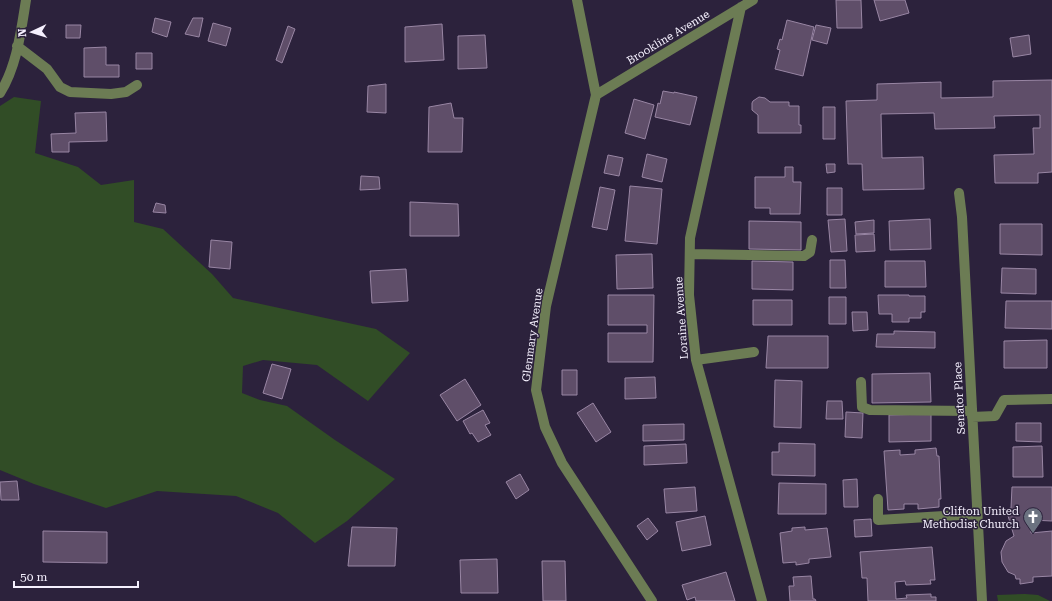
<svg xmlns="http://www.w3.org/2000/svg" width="1052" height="601" font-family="'Roboto Serif',serif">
	<rect width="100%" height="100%" fill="#2c223c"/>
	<path fill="#314d26" d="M14 97 41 101 35 153 78 167 101 185 134 180V222L163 229 212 274 233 298 376 329 410 353 368 401 317 365 263 360 243 366 242 393 260 400 287 406 335 440 395 479 347 521 315 543 278 513 236 496 157 491 106 508 34 484 0 470V106Z
		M1025 594 1038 595 1050 601H998L997 595Z"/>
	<path fill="#5f4e69" stroke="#9986a4" d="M836 0H861L862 28H837Z
		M874 0H905L909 13 880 21Z
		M155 18 171 22 167 37 152 32Z
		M193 18H203L199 37 185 34Z
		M787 20 814 27 803 76 775 69 780 50 777 49 780 39 782 40Z
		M213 23 231 28 226 46 208 41Z
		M442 24 444 60 405 62V27Z
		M66 25H81L80 38H66Z
		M816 25 831 28 827 44 812 40Z
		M288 26 295 29 282 63 276 60Z
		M485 35 487 68 458 69V36Z
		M1029 35 1031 54 1013 57 1010 38Z
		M106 47V65H119V77H84V48Z
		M136 53H152V69H136Z
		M1052 80V172L1038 173V183H995L994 155 1034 154 1033 128H1040V115L994 116 995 128 935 129 934 113 881 114 882 158 923 157 924 189 863 190 862 164H848L846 101 877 100V84L941 82V98L993 97V81Z
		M386 84V113L367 112 368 86Z
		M663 91 674 93V92L697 97 690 125 655 117 658 103 660 104Z
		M759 97 765 98 770 102H789V106H799V125H801V133H758V115L752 110V103L753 101Z
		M634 99 654 105 645 139 625 133Z
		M451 103 454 118H463L462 152H428L429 107Z
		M823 107H835V139H823Z
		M106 112 107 141 69 142V152H52L51 134 76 133 75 113Z
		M647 154 667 159 662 182 642 177Z
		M608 155 623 158 619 176 604 173Z
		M826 164H835V172L827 173Z
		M785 167H793V182H801L800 214H770V208H755V177H785Z
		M361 176 379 177 380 189 360 190Z
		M630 186 662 189 657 244 625 241Z
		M600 187 615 190 607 230 592 227Z
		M827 188H842V215H827Z
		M410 202 458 204 459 236H410Z
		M156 203 165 205 166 213 153 212Z
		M845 219 847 251 831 252 828 220Z
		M930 219 931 249 890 250 889 221Z
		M874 220V233L856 234 855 222Z
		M749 221 801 222V250L749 249Z
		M1000 224H1042V255L1000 254Z
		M874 234 875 251 856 252 855 235Z
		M211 240 232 242 230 269 209 267Z
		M652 254 653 288 617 289 616 255Z
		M830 260H845L846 288H830Z
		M752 261 793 262V290L752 289Z
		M885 261H925L926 287H885Z
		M1002 268 1036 269V294L1001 293Z
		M406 269 408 301 372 303 370 271Z
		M608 295H654L653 362H608V333H647V325H608Z
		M878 295H909V296H925V312H921V318H909V322H892V314H879Z
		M829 297H846V324H829Z
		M753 300H792V325H753Z
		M1006 301H1052V329L1005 328Z
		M852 312H867L868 330 853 331Z
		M894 331 935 332V348L876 347 877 334H894Z
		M768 336H828V368H766Z
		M1047 340V368H1004V341Z
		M272 364 291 369 282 399 263 393Z
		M562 370H577V395H562Z
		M930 373 931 402 872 403V374Z
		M655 377 656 398 625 399V378Z
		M465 379 481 405 457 421 440 395Z
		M775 380 802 381 801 428 774 427Z
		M827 401H842L843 419H826Z
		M593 403 611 432 596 442 577 413Z
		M483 410 490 423 485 425 491 435 478 442 472 433 470 434 463 421Z
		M846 412 863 413 862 438 845 437Z
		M931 414V441L889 442V415Z
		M1016 423H1041V442L1016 441Z
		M684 424V440L643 441V425Z
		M779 443 815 444V476L772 475V452H779Z
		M686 444 687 463 644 465V446Z
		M1042 446 1043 477H1013V447Z
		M936 448 937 456H939L941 499H939V507L918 509V504H904V509L888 510 884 451 900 450V455L915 454V450Z
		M520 474 529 490 516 499 506 482Z
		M857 479 858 507H844L843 480Z
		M17 481 19 500H1L0 482Z
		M779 483 826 484V514H778Z
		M695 487 697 511 666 513 664 489Z
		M1012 487H1052V521L1031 520V533L1052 531V576L1033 577V582L1020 584V579H1016L1015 575 1008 572 1002 562 1001 552 1006 541 1014 536 1006 509 1011 508Z
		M705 516 711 545 682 551 676 522Z
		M648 518 658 531 647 540 637 526Z
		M871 519 872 536 855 537 854 520Z
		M352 527 397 528 395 566H348Z
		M805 527V530L827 528 831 557 809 559V563L796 565V562L783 563 780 533 792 531V528Z
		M43 531 107 532V563L43 562Z
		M932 547 935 580H930L931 584 906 585 905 581 895 582 896 599 907 598 906 595 931 594V597H936V601H868L867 578H862L860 552Z
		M497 559 498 593H461L460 560Z
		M542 561H565L566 601H543Z
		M726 572 735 601H696L695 597 687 600 682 585Z
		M811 576 813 599H815L816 601H790L789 586H794L793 577Z"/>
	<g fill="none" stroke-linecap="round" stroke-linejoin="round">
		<path stroke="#6c7c54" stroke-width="10" d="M577 0 596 95 546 306 536 390 545 427 562 463 652 601
			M741 7 690 238 689 295 696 360 762 601
			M17 46 47 69 60 87 70 92 111 94 126 92 137 85
			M0 93C17 66 21 31 26 0
			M596 95 753 0
			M959 193 962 217 982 601
			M690 254 804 256 810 252 812 240
			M696 360 754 352
			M861 382 862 407 870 410 972 411
			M972 417 995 416 1004 400 1052 399
			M878 499V520L977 514"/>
	</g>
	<defs>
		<symbol id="church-pin" viewBox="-11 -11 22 30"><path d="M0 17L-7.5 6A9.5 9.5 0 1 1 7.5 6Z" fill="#6b7280" stroke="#2c223c"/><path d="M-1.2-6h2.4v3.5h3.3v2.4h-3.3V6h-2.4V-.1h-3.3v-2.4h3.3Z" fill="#fff"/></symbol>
	</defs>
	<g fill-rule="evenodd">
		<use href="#church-pin" x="1022" y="506" width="22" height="30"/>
	</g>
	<g text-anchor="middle" stroke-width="3" stroke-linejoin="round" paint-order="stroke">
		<g font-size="11" fill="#f5f0fe" stroke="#2c223c">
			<text transform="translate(668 37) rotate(-31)" y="4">Brookline Avenue</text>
			<text transform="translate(681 318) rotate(-94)" y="4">Loraine Avenue</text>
			<text transform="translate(532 335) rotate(-82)" y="4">Glenmary Avenue</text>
			<text transform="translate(959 398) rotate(-93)" y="4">Senator Place</text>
		</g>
		<g font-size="11" fill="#f5f0fe" stroke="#2c223c" text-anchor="end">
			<text x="1019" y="515">Clifton United<tspan x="1019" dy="13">Methodist Church</tspan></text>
		</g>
	</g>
	<g transform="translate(32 32) rotate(266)" stroke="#2c223c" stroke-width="3" paint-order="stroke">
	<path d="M0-3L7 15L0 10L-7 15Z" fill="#f5f0fe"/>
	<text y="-6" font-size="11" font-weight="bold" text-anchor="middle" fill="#f5f0fe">N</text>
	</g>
	<path d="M14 581v6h124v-6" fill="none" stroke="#f5f0fe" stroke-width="2"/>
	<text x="20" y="581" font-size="12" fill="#f5f0fe" stroke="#2c223c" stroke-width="3" paint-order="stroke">50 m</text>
</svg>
